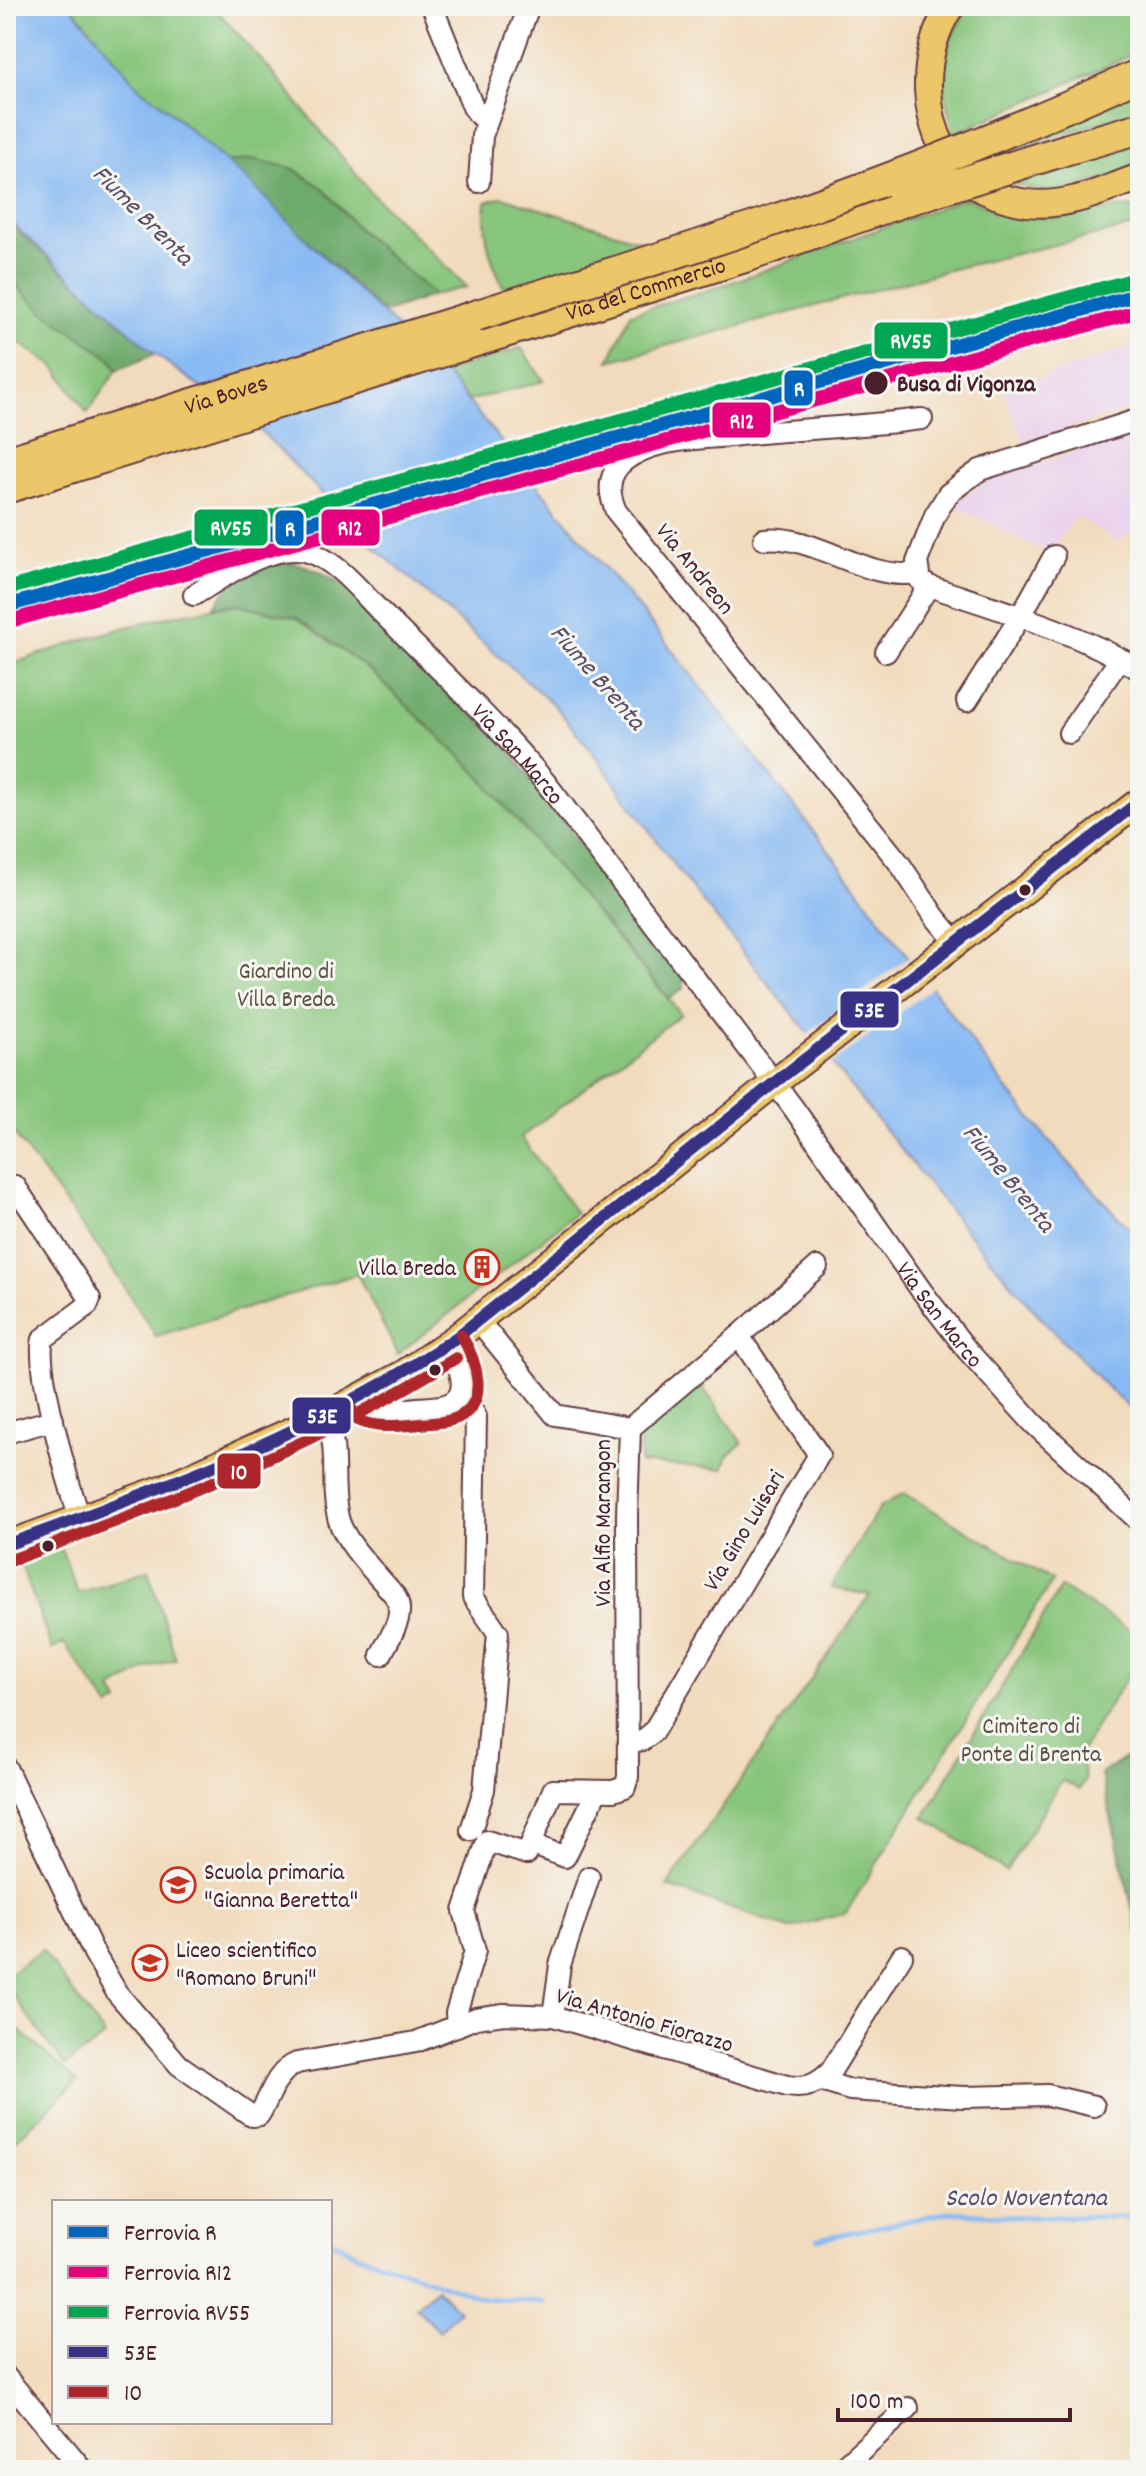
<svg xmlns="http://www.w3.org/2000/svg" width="1146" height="2476" font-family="Dekko,sans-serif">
	<rect width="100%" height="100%" fill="#f6f6f2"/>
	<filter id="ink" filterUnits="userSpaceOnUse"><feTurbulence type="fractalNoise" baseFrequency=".0125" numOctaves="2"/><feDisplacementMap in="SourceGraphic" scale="16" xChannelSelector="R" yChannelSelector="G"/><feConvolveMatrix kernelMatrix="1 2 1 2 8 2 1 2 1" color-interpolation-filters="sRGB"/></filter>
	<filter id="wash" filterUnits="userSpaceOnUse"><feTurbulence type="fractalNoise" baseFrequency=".006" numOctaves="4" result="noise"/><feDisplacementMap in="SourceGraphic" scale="32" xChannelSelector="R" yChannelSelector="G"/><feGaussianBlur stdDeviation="1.8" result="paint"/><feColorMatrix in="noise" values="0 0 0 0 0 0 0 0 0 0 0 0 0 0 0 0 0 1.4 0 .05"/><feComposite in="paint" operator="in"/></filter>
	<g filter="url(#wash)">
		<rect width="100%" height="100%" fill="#f2dbbc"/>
		<path fill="#ead1ec" d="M1140 344V405L1024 443 1003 390Z
			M1126 434 1140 483V527L1118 542 1076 516 1048 553 955 506 965 495 989 481Z"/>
		<path fill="#88c57c" stroke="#697254" stroke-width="2" d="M71 6H213L279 80 373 195 467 287 434 295 359 230 323 188 252 159 227 163 159 102 139 88Z
			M972 6H1140V51L954 134C940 87 937 45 972 6Z
			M1140 88V110L985 159 981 156Z
			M1140 142V169L1060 191 1036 190 1009 183Z
			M502 197 648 243 504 288C490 259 482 235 486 202Z
			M965 198C997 209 1025 219 1058 218 1088 217 1110 202 1140 209V225L960 267 609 361 631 313 718 287Z
			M6 276 111 359 117 370 87 413 55 367 6 334Z
			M521 348 544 381 468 401 444 372Z
			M237 604 297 618 372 672 476 772 681 1014 521 1137 576 1213 398 1354 357 1274 156 1336 102 1253 6 1123V666C82 639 157 615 237 604Z
			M699 1382 742 1443 728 1456 723 1469 640 1463V1432Z
			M904 1493 1052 1581 846 1913 790 1929 667 1886 870 1595 831 1588 880 1507Z
			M60 1546 78 1593 148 1570 176 1659 149 1668 112 1689 119 1702 109 1707 64 1643 52 1649 20 1560Z
			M1061 1587 1140 1637V1656L1080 1753 1085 1780 1079 1790 1064 1781 1059 1785 1006 1871 924 1817Z
			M42 1950 105 2036 65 2066 6 1986V1976Z
			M6 2019 77 2081 6 2150Z"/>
		<path fill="#6eaa6c" stroke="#5c644c" stroke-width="2" d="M252 159 292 168 323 188 359 230 434 295 383 313 227 163Z
			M6 218 18 231 155 354 117 370 111 359 45 313 6 276Z
			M279 561C310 563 330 576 354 594L510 751 684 979V988L669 999 476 772 372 672 297 618 237 604 213 607 234 579Z
			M1140 1748V1942L1101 1774Z"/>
		<path fill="#87b9f3" stroke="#686c8f" stroke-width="2" d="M6 6H71L139 88 159 102 250 183 342 275 444 372 653 626 840 865 1007 1089 1057 1150 1120 1219 1140 1236V1418L1106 1386 1035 1311 967 1232 683 877 588 746 554 705 372 545 264 434 155 354 6 218Z
			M436 2288 459 2311 439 2331 416 2308Z"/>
		<path fill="#f2dbbc" d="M911 955 934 986 829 1066 805 1036Z"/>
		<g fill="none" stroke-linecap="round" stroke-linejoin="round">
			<path stroke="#87b9f3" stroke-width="5" d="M818 2239 950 2212 1020 2217H1140
				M330 2240 356 2254 483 2298 544 2302"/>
		</g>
	</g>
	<g filter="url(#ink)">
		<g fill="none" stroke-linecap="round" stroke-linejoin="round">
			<defs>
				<g id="minor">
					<path d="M432 6 473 107 479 115 488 118"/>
					<path d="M479 182 482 136 529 6"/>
					<path d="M922 419C859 427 795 429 731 436 698 439 651 439 624 461 607 475 608 492 616 511L900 864 935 917 956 942"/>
					<path d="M1140 419 980 470 962 483 948 494 935 515 917 562 920 580 929 586C1000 610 1076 631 1140 670"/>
					<path d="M764 539C813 533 866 582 918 573"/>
					<path id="s1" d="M194 595C224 577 268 544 305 551 336 558 363 595 385 616 440 670 496 723 546 783L792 1106 921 1290 967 1350 1034 1424 1140 1522"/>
					<path d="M886 652 929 586"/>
					<path d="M967 701 1020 617 1054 556"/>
					<path d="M1069 733 1120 659"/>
					<path d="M15 1186 90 1299 87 1306 43 1339C35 1368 69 1486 80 1518"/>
					<path d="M739 1336 817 1267"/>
					<path d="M460 1395 468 1402 476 1417 473 1597 498 1633 484 1790 471 1830"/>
					<path d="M362 1396 368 1407C385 1412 400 1410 418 1408 429 1407 445 1408 454 1401 471 1389 456 1357 447 1344"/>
					<path d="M325 1416C341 1449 329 1487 339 1521 347 1546 378 1575 395 1596 407 1615 390 1636 381 1655"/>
					<path d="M6 1433 53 1420"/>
					<path d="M628 1743 643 1740 653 1732 819 1455 739 1336 630 1428"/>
					<path d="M6 1768 94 1953 117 1993 179 2065 252 2116 259 2115C272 2095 274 2073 297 2063L416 2042 476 2018 504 2014 553 2016 787 2086C806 2089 817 2085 831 2071L902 1956"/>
					<path d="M531 1844 565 1857 597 1791"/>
					<path d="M553 2016 560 1965 589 1877"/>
					<path d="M457 2026 456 2013 475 1951 464 1911 487 1841 527 1854 553 1790 613 1791 625 1787 628 1777 627 1516 630 1428 555 1415 478 1320"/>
					<path d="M821 2081 850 2090 963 2097 1047 2095 1094 2106"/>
					<path d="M6 2377 83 2470"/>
					<path d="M839 2470 908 2408"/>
				</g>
				<path id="major" d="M951 6C918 54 920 128 960 173 975 190 1005 200 1027 203 1067 208 1103 190 1140 177
					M6 1545 164 1488 325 1416 403 1374 457 1337 774 1083 1140 801"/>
				<g id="highway">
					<path d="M1068 149 1140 128"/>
					<path id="s2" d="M6 462 475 316"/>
					<path id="s3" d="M6 488 748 256 901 202"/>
				</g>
			</defs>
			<use href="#minor" stroke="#633b41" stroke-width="24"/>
			<use href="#major" stroke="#633b41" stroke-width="30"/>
			<use href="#highway" stroke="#633b41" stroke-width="34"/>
			<use href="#minor" stroke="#fff" stroke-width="20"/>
			<use href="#major" stroke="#ecc669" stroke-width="26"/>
			<use href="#highway" stroke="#ecc669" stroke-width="30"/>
			<defs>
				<path id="highway-bridge" d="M901 202 1068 149
					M475 316C572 285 670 256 766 223 893 179 1018 130 1140 74"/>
			</defs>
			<use href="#highway-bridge" stroke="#633b41" stroke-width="34" stroke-linecap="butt"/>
			<use href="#highway-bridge" stroke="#ecc669" stroke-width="30"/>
			<defs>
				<path id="bus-1" d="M6 1545C162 1489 319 1431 457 1337L774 1083 1140 801"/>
				<path id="bus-2" d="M348 1404 358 1420C377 1429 399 1426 420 1424 432 1423 445 1423 457 1418 491 1402 476 1360 461 1335
					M11 1560C167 1504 315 1446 456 1358"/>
			</defs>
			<use href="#bus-1" stroke="#f6f6f2" stroke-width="18"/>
			<use href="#bus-2" stroke="#f6f6f2" stroke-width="18"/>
			<use href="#bus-1" stroke="#393185" stroke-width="12"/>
			<use href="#bus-2" stroke="#ae262b" stroke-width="12"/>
			<defs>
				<path id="rail-1" d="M6 606 1140 294"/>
				<path id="rail-2" d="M10 621 1140 311"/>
				<path id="rail-3" d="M6 589 1136 279"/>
			</defs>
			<use href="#rail-1" stroke="#f6f6f2" stroke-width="20"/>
			<use href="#rail-2" stroke="#f6f6f2" stroke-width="20"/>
			<use href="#rail-3" stroke="#f6f6f2" stroke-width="20"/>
			<use href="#rail-1" stroke="#0065bd" stroke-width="14"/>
			<use href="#rail-2" stroke="#e5007d" stroke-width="14"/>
			<use href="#rail-3" stroke="#00a651" stroke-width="14"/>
		</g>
	</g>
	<defs>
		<symbol id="building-ring" viewBox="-11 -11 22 22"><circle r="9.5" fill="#f6f6f2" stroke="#c8321e" stroke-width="1.5"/><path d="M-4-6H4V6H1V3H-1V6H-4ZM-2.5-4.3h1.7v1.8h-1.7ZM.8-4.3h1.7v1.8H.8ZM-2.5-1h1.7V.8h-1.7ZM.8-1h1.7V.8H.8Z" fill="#c8321e"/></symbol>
		<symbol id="school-ring" viewBox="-11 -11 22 22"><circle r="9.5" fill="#f6f6f2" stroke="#c8321e" stroke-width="1.5"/><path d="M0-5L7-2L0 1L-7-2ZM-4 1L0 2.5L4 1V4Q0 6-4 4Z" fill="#c8321e"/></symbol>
	</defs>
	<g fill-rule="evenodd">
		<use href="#building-ring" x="462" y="1247" width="40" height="40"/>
		<use href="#school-ring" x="158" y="1865" width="40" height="40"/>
		<use href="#school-ring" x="130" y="1943" width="40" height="40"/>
	</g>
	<g fill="#4a1f2b" stroke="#f6f6f2" stroke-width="3">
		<circle cx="876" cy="383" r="13"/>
		<circle cx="1025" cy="890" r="7"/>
		<circle cx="435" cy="1370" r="7"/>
		<circle cx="48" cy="1546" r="7"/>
	</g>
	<g text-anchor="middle" stroke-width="6" stroke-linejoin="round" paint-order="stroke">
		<g font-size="24" fill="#4a1f2b" stroke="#f6f6f2">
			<text dy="8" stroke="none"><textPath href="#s3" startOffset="670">Via del Commercio</textPath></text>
			<text dy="8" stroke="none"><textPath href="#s2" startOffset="230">Via Boves</textPath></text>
			<text transform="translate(696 568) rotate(51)" y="8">Via Andreon</text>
			<text dy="8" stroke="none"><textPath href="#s1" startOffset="418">Via San Marco</textPath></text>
			<text dy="8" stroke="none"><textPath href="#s1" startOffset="1120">Via San Marco</textPath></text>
			<text transform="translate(602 1523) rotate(-90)" y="8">Via Alfio Marangon</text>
			<text transform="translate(743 1530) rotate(-59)" y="8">Via Gino Luisari</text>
			<text transform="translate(645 2019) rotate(16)" y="8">Via Antonio Fiorazzo</text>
		</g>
		<g font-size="24" font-weight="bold" fill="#4a1f2b" stroke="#f6f6f2" text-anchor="start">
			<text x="897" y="391">Busa di Vigonza</text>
		</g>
		<g font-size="24" fill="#5d5143" stroke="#f6f6f2">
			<text x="286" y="978">Giardino di<tspan x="286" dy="28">Villa Breda</tspan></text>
			<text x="1031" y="1733">Cimitero di<tspan x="1031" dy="28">Ponte di Brenta</tspan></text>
		</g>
		<g font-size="24" fill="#4a1f2b" stroke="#f6f6f2" text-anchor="start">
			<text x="456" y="1275" text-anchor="end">Villa Breda</text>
			<text x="204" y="1879">Scuola primaria<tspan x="204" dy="28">"Gianna Beretta"</tspan></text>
			<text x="176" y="1957">Liceo scientifico<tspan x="176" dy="28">"Romano Bruni"</tspan></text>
		</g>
		<g font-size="26" font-style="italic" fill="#5c4d67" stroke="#f6f6f2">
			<text transform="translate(144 214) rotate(45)" y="9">Fiume Brenta</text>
			<text transform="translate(599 676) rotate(49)" y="9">Fiume Brenta</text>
			<text transform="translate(1010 1177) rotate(51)" y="9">Fiume Brenta</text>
			<text x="1026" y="2205">Scolo Noventana</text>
		</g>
	</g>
	<g stroke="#f6f6f2" stroke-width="3">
		<rect x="873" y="321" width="76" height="39" rx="8" fill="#00a651"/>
		<rect x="783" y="369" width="31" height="38" rx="8" fill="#0065bd"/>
		<rect x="711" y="401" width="61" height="38" rx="8" fill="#e5007d"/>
		<rect x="193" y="508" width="76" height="39" rx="8" fill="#00a651"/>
		<rect x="320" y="508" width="61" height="39" rx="8" fill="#e5007d"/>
		<rect x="274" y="509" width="31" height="38" rx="8" fill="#0065bd"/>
		<rect x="839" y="990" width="61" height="39" rx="8" fill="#393185"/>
		<rect x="291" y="1396" width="61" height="39" rx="8" fill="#393185"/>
		<rect x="216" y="1452" width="46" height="38" rx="8" fill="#ae262b"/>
	</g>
	<g font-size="22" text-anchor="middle" font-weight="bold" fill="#fff">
		<text x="911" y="348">RV55</text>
		<text x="799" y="396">R</text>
		<text x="742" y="428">R12</text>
		<text x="231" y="535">RV55</text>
		<text x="350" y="535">R12</text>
		<text x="290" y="536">R</text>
		<text x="869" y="1017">53E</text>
		<text x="322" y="1423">53E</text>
		<text x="239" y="1479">10</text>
	</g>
	<rect width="1146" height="2476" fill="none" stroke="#f6f6f2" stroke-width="32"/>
	<rect x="52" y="2200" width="280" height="224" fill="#f6f6f2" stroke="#b1a0a2" stroke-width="2"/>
	<rect x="68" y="2226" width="40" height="12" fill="#0065bd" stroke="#b1a0a2" stroke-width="2"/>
	<text x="124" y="2240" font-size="24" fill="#4a1f2b">Ferrovia R</text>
	<rect x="68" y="2266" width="40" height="12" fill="#e5007d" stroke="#b1a0a2" stroke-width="2"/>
	<text x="124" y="2280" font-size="24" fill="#4a1f2b">Ferrovia R12</text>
	<rect x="68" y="2306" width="40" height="12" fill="#00a651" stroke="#b1a0a2" stroke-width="2"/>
	<text x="124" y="2320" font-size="24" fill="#4a1f2b">Ferrovia RV55</text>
	<rect x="68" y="2346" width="40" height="12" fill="#393185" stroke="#b1a0a2" stroke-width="2"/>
	<text x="124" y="2360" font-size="24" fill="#4a1f2b">53E</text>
	<rect x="68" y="2386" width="40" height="12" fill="#ae262b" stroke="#b1a0a2" stroke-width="2"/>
	<text x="124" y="2400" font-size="24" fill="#4a1f2b">10</text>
	<path d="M838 2408v12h232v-12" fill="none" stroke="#4a1f2b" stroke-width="4"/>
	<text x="850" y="2408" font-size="24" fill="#4a1f2b" stroke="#f6f6f2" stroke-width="6" paint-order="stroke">100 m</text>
</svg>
